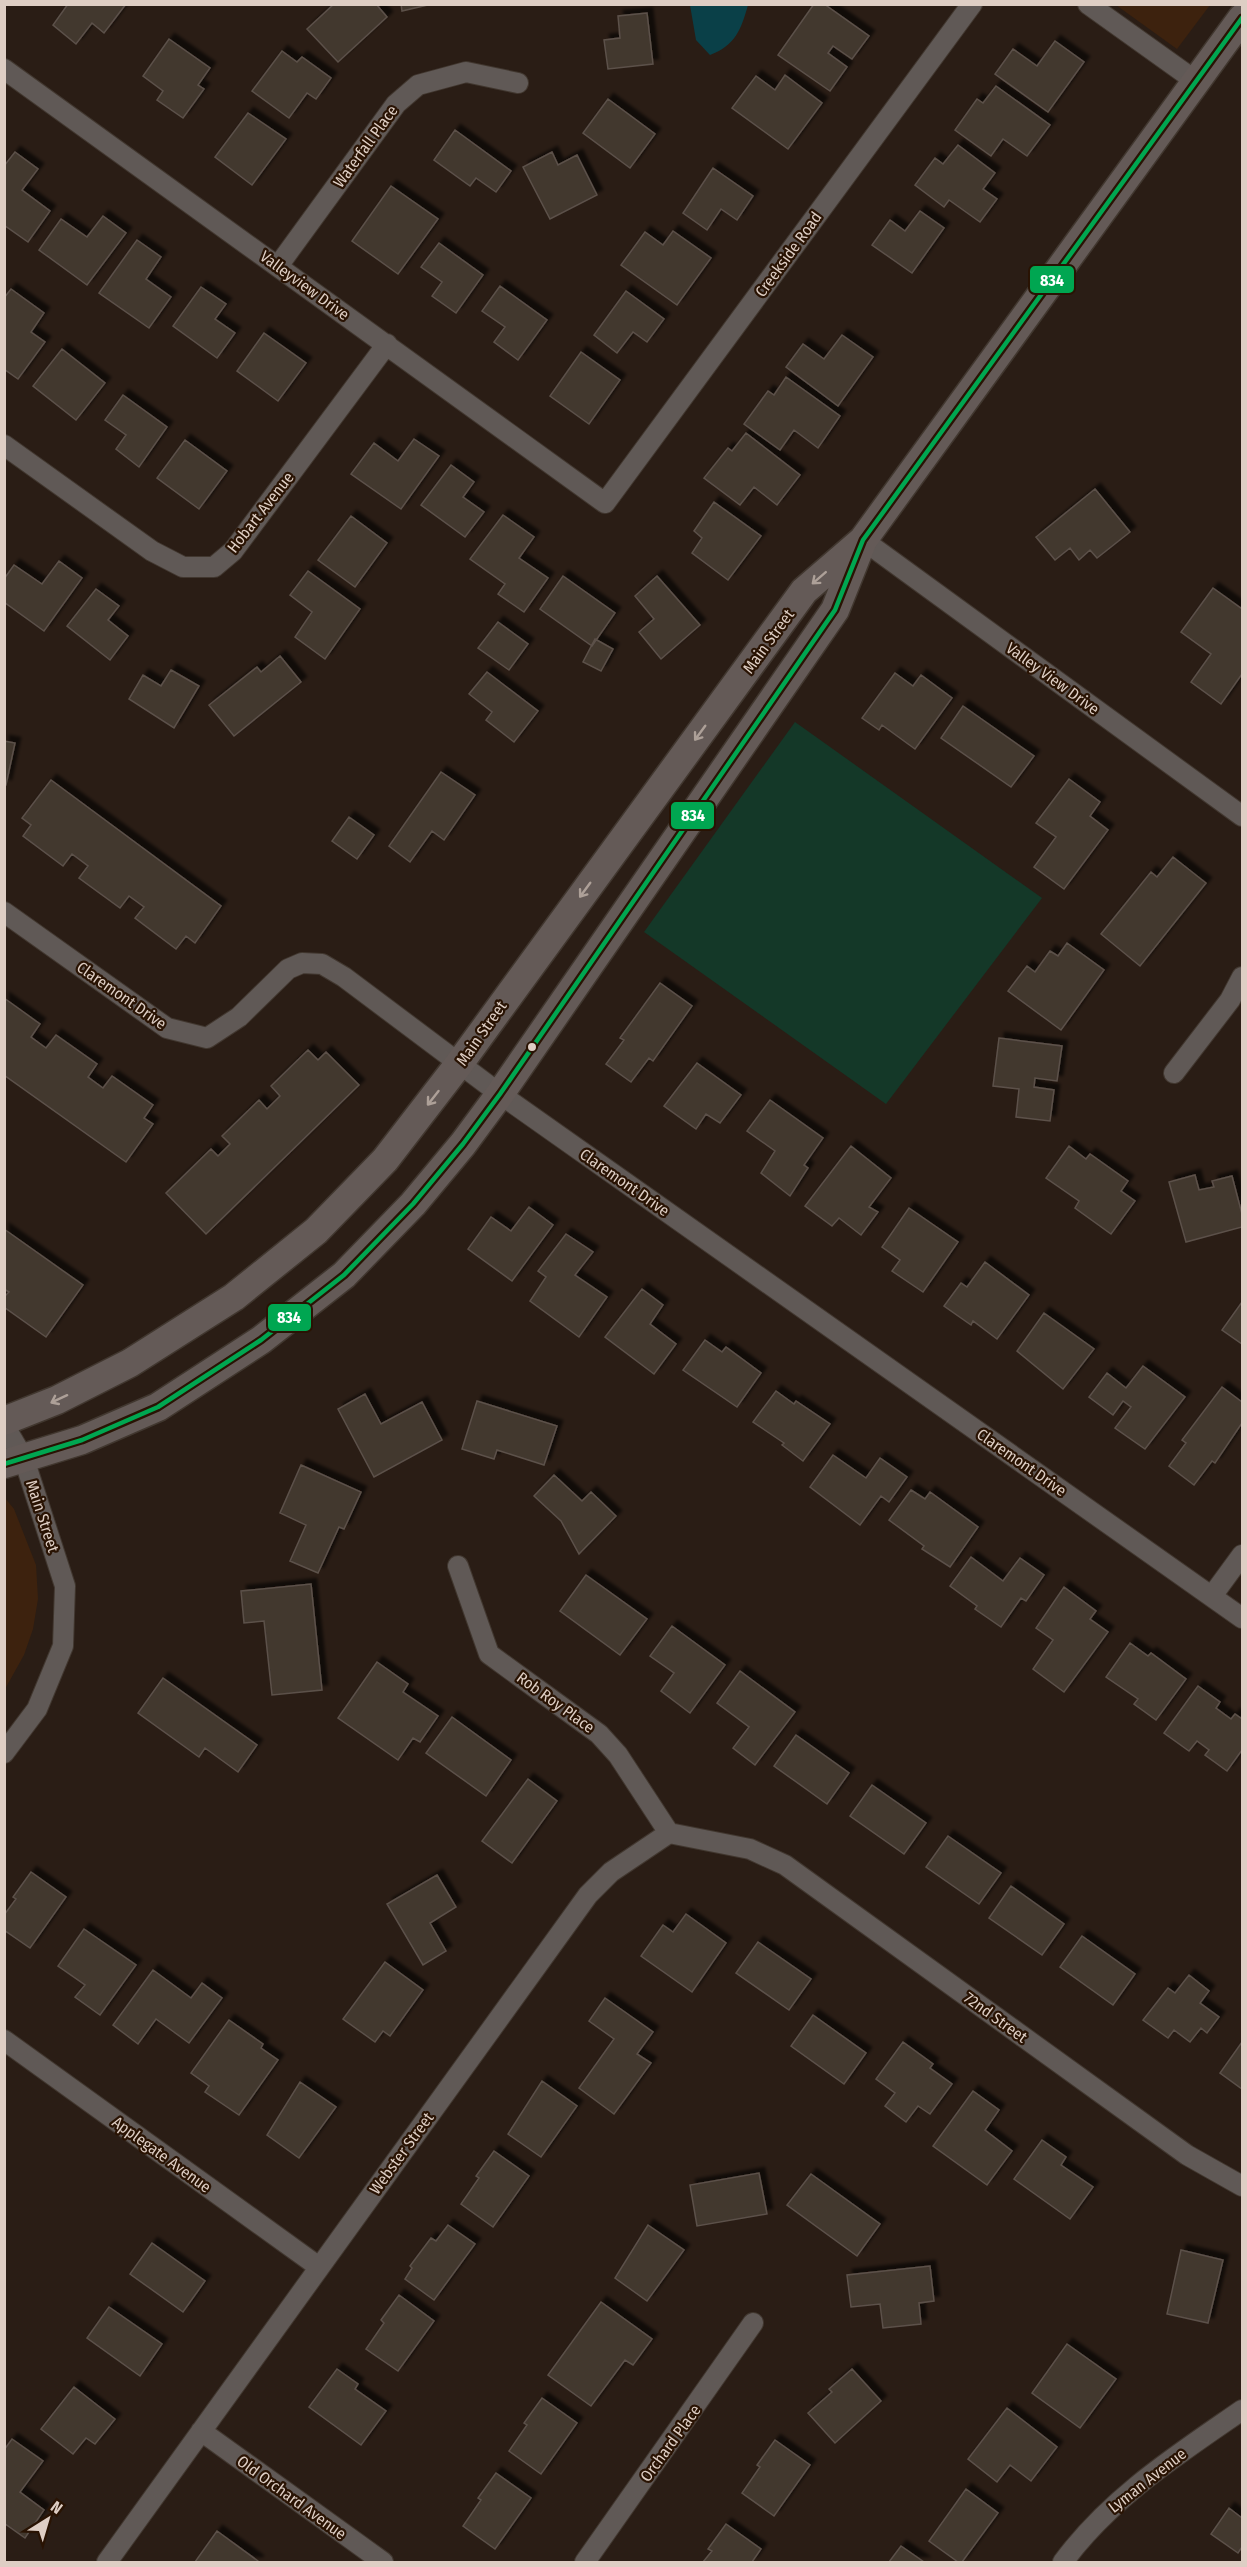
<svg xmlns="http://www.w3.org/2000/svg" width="1247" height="2567" font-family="'Fira Sans Condensed',sans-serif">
	<defs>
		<filter id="shadow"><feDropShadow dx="5.5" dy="-5.5" stdDeviation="1.5" flood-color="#0009"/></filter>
	</defs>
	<rect width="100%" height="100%" fill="#2a1d15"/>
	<path fill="#3d220e" d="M1116 5H1210L1177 49Z
		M5 1498 14 1509 36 1565 38 1599 33 1629 24 1655 5 1689Z"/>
	<path fill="#143828" d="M795 722 1042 898 886 1104 644 932Z"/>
	<path fill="#0a4048" d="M690 5V4L748 5C741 29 736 45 710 55L696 40Z"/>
	<path fill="#42372f" stroke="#5c514a" stroke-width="1.5" filter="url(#shadow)" d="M68 4H126L104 33 92 23 76 44 53 25Z
		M334 4H376L387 17 338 62 307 29Z
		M401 4H432L402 11Z
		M814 4H824L869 36 852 59 833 46 828 53 847 67 830 91 778 55Z
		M647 13 653 64 608 69 604 40 620 38 618 16Z
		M169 39 210 68 198 85 204 89 183 118 157 100 163 91 143 76Z
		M1055 41 1084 62 1048 112 995 74 1013 49 1037 66Z
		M282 51 297 62 302 57 331 78 316 99 307 93 289 118 252 91Z
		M785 75 822 103 788 149 732 108 756 76 775 90Z
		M996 86 1050 125 1027 156 1003 139 991 156 955 130 977 99 983 103Z
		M608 99 655 134 630 168 583 133Z
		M248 113 286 139 252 185 215 157Z
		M455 130 511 171 496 192 476 178 470 186 434 160Z
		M958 145 995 173 983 189 997 199 980 222 949 200 944 207 915 185 935 158 943 164Z
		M15 152 38 169 22 190 50 211 28 242 4 225V166Z
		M552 152 558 165 577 155 597 195 550 219 523 167Z
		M713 168 753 196 737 220 721 209 707 230 683 213Z
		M391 186 438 219 398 274 352 241Z
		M920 211 944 228 912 273 872 245 890 220 905 231Z
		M103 216 126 233 87 285 39 250 61 219 87 237Z
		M673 231 711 258 677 305 621 265 645 232 663 245Z
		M137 240 161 257 146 279 171 297 149 328 99 293Z
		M439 243 483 275 456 313 432 296 442 282 421 267Z
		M500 286 547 320 518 360 494 342 505 327 482 311Z
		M201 287 226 304 215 319 235 333 217 358 173 326Z
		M11 289 44 313 31 332 45 342 18 379 4 369V298Z
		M626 291 664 319 647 342 633 332 617 353 594 335Z
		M264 333 306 363 278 401 237 371Z
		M842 335 873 357 838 406 786 367 803 344 824 359Z
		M62 349 105 383 76 420 33 386Z
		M581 352 620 380 589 424 550 396Z
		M786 377 840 416 818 448 794 430 780 450 744 424 768 391 774 395Z
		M123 395 167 427 139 467 116 449 126 435 105 420Z
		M746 433 800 475 777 505 754 487 740 505 704 478 728 448 732 451Z
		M414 439 439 456 401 509 351 474 374 443 398 461Z
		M185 440 227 471 199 509 157 478Z
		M451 465 474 482 463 497 484 512 465 537 421 505Z
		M1095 489 1130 532 1097 558 1090 550 1079 560 1070 548 1055 560 1036 537Z
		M714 502 761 536 728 580 692 553 702 538 694 531Z
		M503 515 534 537 519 558 548 578 524 612 498 594 505 584 470 559Z
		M351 516 387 543 355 587 318 560Z
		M59 561 82 578 44 631 4 602V579L14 565 42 584Z
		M308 571 360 609 325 659 295 637 312 612 290 595Z
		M563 576 615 613 592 646 540 609Z
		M657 576 700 625 661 659 639 632 654 619 635 596Z
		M1213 588 1242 609V674L1221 704 1191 682 1211 654 1181 632Z
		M96 589 119 606 108 620 128 636 110 660 67 626Z
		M498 622 528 644 509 670 478 648Z
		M595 639 613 649 601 671 583 662Z
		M280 656 301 682 234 736 209 705 257 667 261 672Z
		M171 670 199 686 174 728 129 699 143 675 161 686Z
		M487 672 538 711 514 742 486 720 492 712 469 694Z
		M895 673 913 686 921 675 952 698 915 749 882 725 879 730 862 718Z
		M963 706 1034 756 1011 787 941 738Z
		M4 741 15 743 6 785H4Z
		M441 772 475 795 444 840 432 831 410 862 389 846Z
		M1069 779 1100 802 1090 816 1108 830 1064 889 1034 867 1056 837 1036 823Z
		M51 780 221 906 195 943 186 936 176 949 135 918 144 907 129 896 120 908 79 878 88 866 72 854 63 866 23 836 31 825 22 818Z
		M349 817 374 835 357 859 332 841Z
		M1173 857 1206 883 1140 966 1101 934 1151 872 1157 877Z
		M1067 943 1104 970 1061 1030 1008 991 1027 966 1035 972 1050 951 1058 956Z
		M660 983 692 1006 653 1061 649 1058 631 1082 606 1064 624 1040 620 1038Z
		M4 998 40 1024 31 1037 46 1048 56 1035 97 1064 88 1077 103 1088 112 1076 153 1105 144 1118 153 1124 126 1162 4 1075Z
		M999 1038 1062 1046 1057 1081 1035 1078 1034 1087 1054 1090 1050 1121 1016 1117 1019 1089 993 1086Z
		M308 1050 318 1060 326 1052 359 1085 206 1234 166 1193 211 1149 218 1156 230 1144 222 1136 259 1100 267 1109 280 1096 271 1086Z
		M697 1063 741 1095 720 1123 706 1114 696 1129 664 1106Z
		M770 1100 823 1138 804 1165 808 1168 790 1196 761 1173 775 1151 747 1131Z
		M851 1146 891 1178 869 1207 878 1212 861 1235 839 1218 832 1226 805 1206Z
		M1069 1146 1086 1159 1090 1154 1128 1181 1121 1191 1135 1201 1111 1234 1075 1208 1079 1201 1046 1178Z
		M1195 1175 1199 1190 1214 1187 1212 1181 1232 1176 1242 1214V1227L1186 1242 1169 1182Z
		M529 1207 553 1225 512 1281 468 1249 491 1217 511 1231Z
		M909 1208 958 1242 923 1292 892 1271 900 1260 882 1247Z
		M4 1229 83 1285 46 1337 4 1307V1297L9 1292 4 1289Z
		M566 1234 593 1252 575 1275 607 1297 579 1337 530 1301 546 1277 538 1271Z
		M985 1262 1029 1295 997 1339 973 1321 971 1325 944 1306 961 1283 967 1287Z
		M642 1289 663 1305 650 1324 676 1344 654 1374 605 1337Z
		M1242 1302V1344L1222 1330Z
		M1044 1313 1094 1349 1063 1389 1017 1351Z
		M705 1340 722 1352 726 1347 761 1373 737 1407 683 1370Z
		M1143 1366 1185 1397 1145 1449 1115 1428 1131 1407 1123 1401 1113 1415 1089 1397 1107 1373 1126 1388Z
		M1222 1387 1242 1402V1423L1215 1463 1212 1461 1194 1485 1169 1466 1186 1443 1182 1440Z
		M776 1391 794 1404 796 1401 830 1424 803 1461 782 1445 784 1443 753 1422Z
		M365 1394 381 1424 422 1402 442 1440 374 1477 338 1409Z
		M477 1401 557 1426 544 1465 497 1450 494 1459 462 1449Z
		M833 1455 866 1478 880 1458 907 1477 889 1502 881 1496 860 1525 810 1487Z
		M301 1465 361 1492 344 1529 339 1527 318 1573 290 1561 306 1525 280 1513Z
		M554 1475 582 1501 591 1492 616 1516 579 1554 561 1521 534 1496Z
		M911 1490 925 1499 930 1492 978 1527 950 1567 922 1549 924 1546 889 1520Z
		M971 1557 1003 1581 1020 1558 1044 1575 1026 1601 1021 1598 1001 1627 975 1609 977 1606 950 1586Z
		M586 1575 647 1619 620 1655 560 1611Z
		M311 1584 322 1690 272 1695 264 1621 244 1623 241 1591Z
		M1064 1587 1096 1611 1090 1619 1108 1632 1064 1692 1033 1669 1053 1640 1036 1628Z
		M672 1626 725 1665 690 1713 661 1691 674 1673 650 1656Z
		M1130 1643 1148 1656 1151 1653 1186 1679 1156 1720 1134 1704 1138 1699 1106 1677Z
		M377 1662 408 1684 403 1692 438 1716 420 1742 413 1738 398 1760 338 1718Z
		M740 1671 795 1712 755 1765 733 1748 749 1727 717 1703Z
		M163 1678 257 1745 238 1772 205 1748 199 1757 138 1713Z
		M1198 1686 1220 1702 1216 1708 1231 1719 1235 1714 1242 1719V1750L1227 1771 1205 1755 1209 1750 1197 1741 1189 1751 1164 1733Z
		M452 1717 511 1760 486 1796 426 1753Z
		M796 1735 849 1773 827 1804 774 1766Z
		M528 1779 557 1801 512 1863 482 1841Z
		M872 1785 926 1823 904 1854 850 1816Z
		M948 1836 1001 1873 979 1904 926 1867Z
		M31 1872 66 1897 30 1948 4 1930V1915L16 1899 13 1897Z
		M437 1875 456 1907 430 1923 446 1951 423 1965 387 1904Z
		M1011 1886 1064 1924 1042 1955 989 1918Z
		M686 1914 726 1943 692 1992 641 1956 663 1925 673 1932Z
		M84 1929 136 1965 100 2015 75 1997 85 1985 58 1966Z
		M1082 1936 1135 1974 1113 2005 1060 1967Z
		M758 1942 811 1979 789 2010 736 1973Z
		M385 1962 423 1990 390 2036 383 2031 375 2042 343 2019Z
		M153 1970 191 1998 202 1983 222 1998 189 2043 156 2019 138 2044 113 2025Z
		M1189 1975 1209 1991 1200 2003 1219 2017 1207 2033 1201 2028 1190 2042 1174 2030 1168 2038 1143 2020 1168 1988 1175 1993Z
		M605 1998 653 2032 637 2054 651 2063 614 2114 579 2088 614 2039 589 2021Z
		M813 2015 866 2053 844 2084 791 2046Z
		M229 2020 263 2044 261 2048 278 2060 239 2115 205 2092 209 2086 191 2073Z
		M903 2042 933 2064 930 2068 952 2084 930 2114 918 2106 906 2122 885 2106 895 2093 876 2079Z
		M1242 2042V2089L1220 2073Z
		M542 2081 577 2106 541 2157 508 2134Z
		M300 2082 336 2107 299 2158 267 2135Z
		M973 2091 999 2110 985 2130 1012 2151 987 2185 933 2146Z
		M1042 2140 1066 2157 1061 2165 1093 2187 1070 2219 1014 2179Z
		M494 2151 529 2176 493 2227 461 2204 479 2178 476 2176Z
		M759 2173 767 2214 697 2226 690 2185Z
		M811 2174 880 2224 857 2256 787 2205Z
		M448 2225 475 2244 434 2300 405 2279 412 2268 410 2266 431 2238 436 2241Z
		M648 2225 684 2250 647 2301 615 2278Z
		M152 2243 205 2281 183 2312 130 2274Z
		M1181 2250 1223 2260 1208 2323 1167 2314Z
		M930 2266 934 2301 919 2303 921 2324 883 2328 880 2304 851 2307 847 2275Z
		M399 2295 434 2321 398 2371 366 2349 384 2323 381 2320Z
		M601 2302 652 2339 633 2365 625 2360 591 2406 548 2375Z
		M109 2307 162 2344 140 2376 87 2338Z
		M1067 2344 1116 2379 1080 2428 1032 2393Z
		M337 2369 358 2384 355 2389 386 2411 361 2445 309 2407Z
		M852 2369 881 2401 835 2443 808 2413 832 2392 829 2389Z
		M74 2387 115 2419 95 2444 86 2438 73 2454 41 2429Z
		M542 2398 577 2423 541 2474 509 2451 527 2425 524 2423Z
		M1007 2408 1057 2447 1031 2481 1010 2465 997 2482 968 2459Z
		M12 2439 43 2461 20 2492 44 2510 25 2538 4 2523V2450Z
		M775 2440 810 2465 774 2516 742 2493 760 2467 757 2465Z
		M496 2473 531 2498 495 2549 463 2526 481 2500 478 2498Z
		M966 2489 998 2513 962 2562H958L929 2541Z
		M1229 2508 1242 2518V2547L1238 2553 1211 2534Z
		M726 2524 761 2549 752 2562H703L712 2551 708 2549Z
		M217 2531 258 2561 257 2562H195Z
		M901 2546 924 2562H889Z"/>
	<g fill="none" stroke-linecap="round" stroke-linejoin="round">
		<defs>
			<path id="street" d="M1088 4 1197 82
				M4 69 605 503 972 4
				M278 266 396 104 418 85 466 72 518 83
				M4 445 152 551 183 567H214L233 551 387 344
				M863 540 1242 816
				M4 912 167 1028 207 1038 239 1017 288 969 302 963 322 964 344 977 500 1094 1242 1618
				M1174 1073 1230 1000 1242 977
				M4 1425 24 1459 65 1586 63 1646 37 1709 4 1753
				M458 1566 489 1654 599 1734 618 1755 669 1833
				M1212 1596 1242 1555
				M4 2040 319 2267
				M201 2431 383 2562
				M107 2562 588 1895 611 1872 669 1833 750 1849 785 1865 1187 2155 1242 2186
				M585 2562 753 2323
				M1063 2562C1111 2497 1177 2455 1242 2410"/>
			<path id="secondary" d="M4 1421 57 1400 130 1363 234 1297 316 1231 385 1160 459 1064 804 591 863 540 1242 18
				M4 1464 82 1440 158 1407 261 1340 344 1275 413 1204 463 1144 500 1094 835 610 861 545"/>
		</defs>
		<use href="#street" stroke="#41372f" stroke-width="22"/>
		<use href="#secondary" stroke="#41372f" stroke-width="31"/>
		<use href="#street" stroke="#605956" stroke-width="20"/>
		<use href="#secondary" stroke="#645a57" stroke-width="28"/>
		<defs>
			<path id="bus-1" d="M4 1464 82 1440 158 1407 261 1340 344 1275 413 1204 463 1144 500 1094 835 610 863 540 1242 18"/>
		</defs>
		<use href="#bus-1" stroke="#291303" stroke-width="9"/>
		<use href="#bus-1" stroke="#00a651" stroke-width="4.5"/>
	</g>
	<defs><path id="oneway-shaft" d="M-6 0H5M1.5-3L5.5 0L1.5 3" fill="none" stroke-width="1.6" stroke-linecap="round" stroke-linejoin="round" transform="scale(1.5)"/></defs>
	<g stroke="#ada098">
		<use href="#oneway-shaft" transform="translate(819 578) rotate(139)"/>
		<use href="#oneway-shaft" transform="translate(700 733) rotate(126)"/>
		<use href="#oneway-shaft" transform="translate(585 890) rotate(126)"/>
		<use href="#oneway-shaft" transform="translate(433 1098) rotate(128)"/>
		<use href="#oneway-shaft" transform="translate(59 1399) rotate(155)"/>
	</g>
	<circle fill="#decec4" stroke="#291303" stroke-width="2" cx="532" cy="1047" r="5"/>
	<g text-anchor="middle" stroke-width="4.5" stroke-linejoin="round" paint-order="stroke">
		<g font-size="16" fill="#decec4" stroke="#291303">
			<text transform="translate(365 146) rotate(-54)" y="6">Waterfall Place</text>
			<text transform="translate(788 254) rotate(-54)" y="6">Creekside Road</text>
			<text transform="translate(305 285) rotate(36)" y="6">Valleyview Drive</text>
			<text transform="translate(260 512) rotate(-52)" y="6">Hobart Avenue</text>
			<text transform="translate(768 641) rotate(-54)" y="6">Main Street</text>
			<text transform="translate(1053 678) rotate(36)" y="6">Valley View Drive</text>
			<text transform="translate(122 995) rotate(35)" y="6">Claremont Drive</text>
			<text transform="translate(481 1033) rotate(-55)" y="6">Main Street</text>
			<text transform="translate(625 1182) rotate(35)" y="6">Claremont Drive</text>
			<text transform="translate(1022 1462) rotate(35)" y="6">Claremont Drive</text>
			<text transform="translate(43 1516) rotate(72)" y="6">Main Street</text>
			<text transform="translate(556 1702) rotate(36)" y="6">Rob Roy Place</text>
			<text transform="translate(996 2017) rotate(36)" y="6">72nd Street</text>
			<text transform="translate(401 2153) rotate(-54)" y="6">Webster Street</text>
			<text transform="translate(162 2154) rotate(36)" y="6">Applegate Avenue</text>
			<text transform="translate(670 2443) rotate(-54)" y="6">Orchard Place</text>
			<text transform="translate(1147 2480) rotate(-38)" y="6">Lyman Avenue</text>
			<text transform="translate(292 2497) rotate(36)" y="6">Old Orchard Avenue</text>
		</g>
	</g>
	<g stroke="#291303" stroke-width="2">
		<rect x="1029" y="265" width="46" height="29" rx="6" fill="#00a651"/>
		<rect x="670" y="801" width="45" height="29" rx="6" fill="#00a651"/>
		<rect x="267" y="1303" width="45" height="29" rx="6" fill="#00a651"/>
	</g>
	<g font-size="16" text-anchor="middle" font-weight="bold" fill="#fff">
		<text x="1052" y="286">834</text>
		<text x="693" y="821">834</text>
		<text x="289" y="1323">834</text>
	</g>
	<rect width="1247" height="2567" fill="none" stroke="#decec4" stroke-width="12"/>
	<g transform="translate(48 2519) rotate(37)" stroke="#291303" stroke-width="4.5" paint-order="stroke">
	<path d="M0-4.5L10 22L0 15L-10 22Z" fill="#decec4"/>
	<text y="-9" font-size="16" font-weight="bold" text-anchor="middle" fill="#decec4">N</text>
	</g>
</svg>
